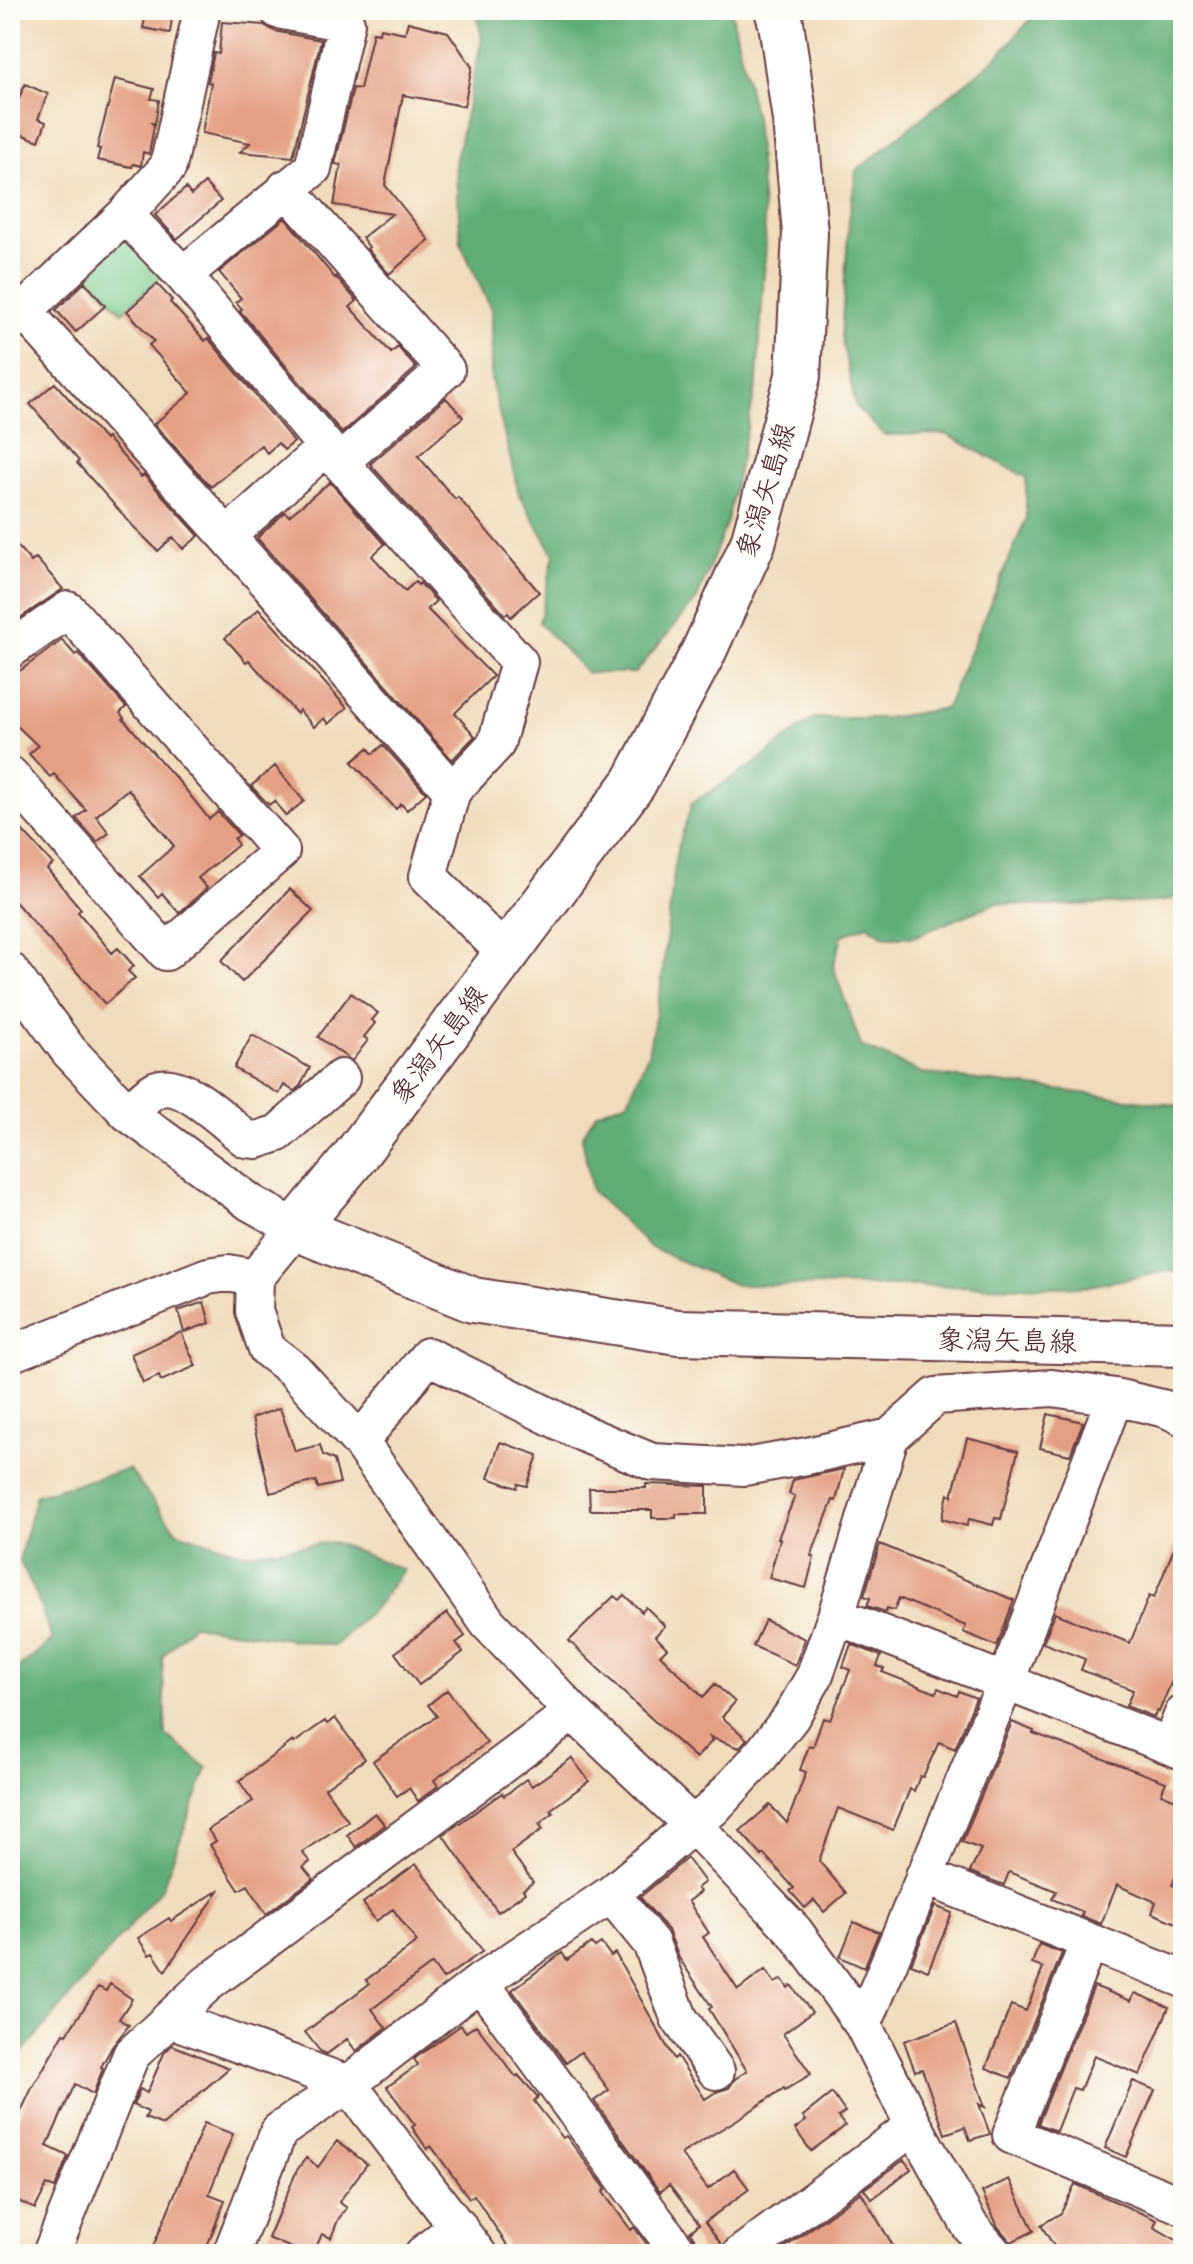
<svg xmlns="http://www.w3.org/2000/svg" width="1193" height="2264" font-family="Caveat,'Klee One',sans-serif">
	<rect width="100%" height="100%" fill="#fdfcf7"/>
	<filter id="ink" filterUnits="userSpaceOnUse"><feTurbulence type="fractalNoise" baseFrequency=".0125" numOctaves="2"/><feDisplacementMap in="SourceGraphic" scale="16" xChannelSelector="R" yChannelSelector="G"/><feConvolveMatrix kernelMatrix="1 2 1 2 8 2 1 2 1" color-interpolation-filters="sRGB"/></filter>
	<filter id="wash" filterUnits="userSpaceOnUse"><feTurbulence type="fractalNoise" baseFrequency=".006" numOctaves="4" result="noise"/><feDisplacementMap in="SourceGraphic" scale="32" xChannelSelector="R" yChannelSelector="G"/><feGaussianBlur stdDeviation="1.8" result="paint"/><feColorMatrix in="noise" values="0 0 0 0 0 0 0 0 0 0 0 0 0 0 0 0 0 1.4 0 .05"/><feComposite in="paint" operator="in"/></filter>
	<g filter="url(#wash)">
		<rect width="100%" height="100%" fill="#f0dcbb"/>
		<path fill="#75c98c" stroke="#60745c" stroke-width="2" d="M119 238 129 239 163 276 122 312 83 270Z"/>
		<path fill="#60ad78" stroke="#556652" stroke-width="2" d="M476 10H731L755 118 766 244 757 382 727 522 697 599 635 673H587L539 623 554 554 519 494 491 380V309L461 244 455 163 482 39Z
			M1039 10H1183V896L1160 902 1047 906 996 903 913 937H885L867 925 843 935 833 966 861 1046 922 1073 1183 1106V1273L1169 1271 1084 1287 736 1285 651 1248 592 1191 582 1137 596 1113 628 1101 648 1054 661 987 676 854 692 803 754 764 814 718H887L946 708 1026 519V477L946 434 884 435 856 407 841 336 849 220 856 171 997 57Z
			M129 1469 177 1532 244 1553 334 1542 403 1570 379 1603 334 1646 192 1625 162 1657 166 1735 207 1768 162 1888 10 2067V1675L52 1640 36 1594 19 1560 36 1495Z"/>
		<g id="blocks">
			<path fill="#e4a083" d="M147 10H173L170 33 143 28Z
				M222 22 264 25 274 31 321 40 293 157 240 152 250 143 202 133 211 83 208 82 214 53 219 54Z
				M408 22 448 32 472 67 464 106 403 95 385 185 429 240 389 274 367 249 369 247 362 238 392 214 334 205 341 165 335 164 353 88 360 89 373 32 379 33 380 28 405 33Z
				M115 79 154 89 151 99 159 100 155 124 152 123 154 126 149 154 143 152 141 166 133 164 132 167 97 160 100 149 97 148Z
				M25 84 48 94 38 119 46 122 39 141 10 130V119Z
				M205 183 221 201 177 239 155 215 186 188 191 195Z
				M285 218 335 278 336 277 357 301 350 307 391 353 398 347 416 368 342 433 240 311 242 309 236 302 241 298 219 272Z
				M85 282 105 306 76 332 56 310Z
				M157 284 172 300 170 302 205 341 208 338 294 442 284 450 278 443 267 453 261 445 211 487 154 424 191 393 149 345 154 341 127 311Z
				M55 383 105 440 107 438 141 477 144 475 199 536 183 549 173 537 158 551 133 526 77 463 79 461 30 404Z
				M446 398 463 417 418 456 455 499 458 497 539 592 511 617 508 613 505 615 370 464Z
				M330 482 385 544 372 556 405 591 415 582 418 585 420 583 436 601 427 609 493 676 455 713 475 736 452 760 257 538 285 512 289 516Z
				M10 537 31 562 36 558 63 589 20 618 10 607Z
				M259 609 347 708 328 724 324 718 314 727 299 710 297 714 249 660 246 662 225 638Z
				M62 640 75 655 78 653 126 707 120 713 124 718 123 719 182 785 209 819 218 812 239 835 234 839 238 845 198 878 207 888 179 913 162 893 158 897 140 876 174 846 128 789 96 816 109 833 97 842 76 818 86 810 54 774 50 777 29 754 38 746 10 719V678Z
				M383 745 426 793 407 810 401 804 396 809 352 762 368 748 373 754Z
				M275 766 304 801 286 816 274 801 269 805 251 786Z
				M10 817 53 864 47 869 81 909 78 912 112 953 118 948 134 966 128 971 135 978 105 1004 10 896Z
				M290 889 313 911 242 982 221 961Z
				M351 993 378 1013 372 1020 375 1023 364 1037 368 1040 352 1061 318 1037Z
				M252 1035 310 1068 300 1086 294 1091 284 1085 279 1094 234 1068Z
				M204 1302 210 1323 184 1332 178 1311Z
				M181 1332 196 1366 161 1381 159 1376 143 1383 131 1354Z
				M280 1408 295 1451 320 1445 323 1455 334 1460 340 1483 318 1488 316 1481 270 1493 252 1418Z
				M1048 1414 1083 1422 1070 1455 1040 1448Z
				M967 1438 1018 1451 1001 1519 995 1518 993 1525 969 1519 967 1526 942 1519 948 1494 952 1496Z
				M500 1442 538 1455 527 1486 518 1484 517 1488 488 1478Z
				M844 1469 836 1501 833 1500 811 1556 814 1557 806 1588 769 1578 780 1539 778 1538 795 1496 789 1494 793 1480Z
				M646 1484 707 1486V1514H676V1518H652V1510H590L589 1488H646Z
				M1182 1528 1183 1654 1159 1712 1157 1711 1154 1717 1126 1706 1133 1690 1081 1670 1085 1659 1043 1643 1055 1613 1130 1643 1149 1596 1154 1598Z
				M880 1544 1014 1600 997 1646 963 1632 966 1626 899 1598 894 1610 887 1608 886 1612 867 1606 870 1598 864 1596Z
				M624 1595 642 1612 646 1607 665 1626 655 1636 667 1648 660 1655 703 1697 715 1684 735 1702 722 1717 747 1739 739 1748 710 1737 712 1741 696 1758 642 1710 569 1641 614 1596 619 1600Z
				M447 1613 465 1636 456 1643 463 1652 419 1685 395 1653Z
				M765 1620 805 1639 795 1665 753 1646Z
				M851 1644 881 1656 877 1666 884 1669 882 1672 936 1693 938 1688 957 1696 959 1691 976 1698 955 1749 939 1742 923 1777 920 1776 914 1791 910 1789 893 1830 838 1808 819 1861 846 1893 824 1912 814 1900 805 1908 790 1891 794 1888 764 1854 762 1856 740 1831 770 1805 787 1823 806 1772 800 1770 809 1746 813 1747 823 1718 830 1720 850 1670 843 1667Z
				M447 1690 487 1743 434 1780 438 1786 418 1801 409 1788 397 1796 373 1761 437 1716 428 1705Z
				M335 1718 365 1759 325 1788 348 1821 302 1852 310 1862 303 1867 313 1879 266 1914 248 1885 239 1890 210 1845 216 1841 208 1830 253 1801 239 1781 293 1741 294 1743 325 1721 327 1724Z
				M1012 1722 1034 1731 1033 1733 1166 1782 1161 1794 1183 1803V1858L1172 1885 1183 1889V1926L1152 1913 1156 1902 1117 1885 1101 1924 1081 1916 1083 1912 1052 1899 1056 1891 1009 1872 1004 1885 970 1872 981 1849 962 1842Z
				M572 1758 589 1781 550 1810 553 1813 539 1824 543 1829 511 1852 533 1882 523 1890 525 1893 498 1912 443 1835 502 1793 504 1796 526 1779 532 1786Z
				M375 1813 385 1825 356 1847 347 1835Z
				M687 1858 705 1882 697 1888 700 1892 688 1901 709 1933 703 1937 738 1990 765 1970 775 1983 782 1979 788 1988 791 1985 812 2012 783 2034 811 2074 785 2090 784 2088 746 2114 681 2154 708 2189 734 2169 749 2189 705 2222 722 2245 720 2254H701L697 2242 690 2232 699 2224 669 2185 660 2192 594 2101 609 2090 581 2052 566 2063 512 1990 562 1953 567 1960 591 1943 595 1947 601 1943 611 1956 615 1953 674 2059 677 2056 705 2099 716 2092 729 2088 735 2079 747 2071 709 2009 712 2007 679 1958 668 1930 640 1897Z
				M416 1864 483 1951 443 1979 432 1964 372 2009 386 2028 356 2051 347 2039 327 2054 320 2051 305 2032 369 1984 366 1980 417 1942 393 1909 376 1921 363 1903Z
				M220 1889 165 1971 153 1953 149 1955 138 1938 169 1918 171 1921Z
				M935 1906 952 1913 928 1971 911 1964Z
				M854 1922 879 1932 864 1968 840 1957Z
				M1039 1944 1062 1953 1011 2078 986 2068 1011 2005 1026 2011 1043 1968 1032 1964Z
				M110 1984 132 1999 119 2019 129 2025 112 2047 101 2067 103 2068 93 2094 75 2084 47 2146 68 2156 55 2188 47 2185 35 2209 10 2197V2135L31 2090 64 2033 67 2034 98 1987 106 1991Z
				M1094 1986 1131 2001 1135 1993 1169 2007 1140 2075 1094 2056 1080 2090 1073 2088 1056 2131 1038 2124Z
				M956 2023 985 2107 979 2104 990 2134 970 2140 965 2127 945 2134 922 2069 915 2071 904 2041Z
				M461 2025 466 2032 476 2025 516 2077 518 2075 538 2097 534 2101 563 2138 566 2136 606 2189 603 2192 631 2230 634 2227 654 2254H513L474 2195 469 2198 431 2146 427 2149 412 2127 415 2125 387 2087 418 2065 414 2059Z
				M172 2045 229 2068 163 2125 145 2118 148 2112 133 2105 140 2089 147 2093 164 2053Z
				M1133 2081 1155 2090 1126 2157 1105 2148Z
				M832 2093 845 2112 838 2117 845 2126 811 2151 795 2129 806 2121 803 2116Z
				M204 2123 233 2134 209 2194 225 2200 204 2254H150Z
				M337 2141 367 2164 339 2202 347 2208 338 2220 331 2238 322 2234 313 2254H306L268 2238 297 2170 306 2158 318 2167Z
				M904 2160 911 2169 872 2199 864 2189Z
				M1009 2179 1034 2231 1011 2242 998 2227 982 2192Z
				M1075 2184 1157 2220 1154 2227 1183 2244V2254H1059L1041 2225 1061 2213Z
				M861 2192 898 2254H776Z"/>
		</g>
	</g>
	<g filter="url(#ink)">
		<use href="#blocks" fill-opacity="0" stroke="#633b41" stroke-width="2"/>
		<g fill="none" stroke-linecap="round" stroke-linejoin="round">
			<defs>
				<path id="minor" d="M286 188 446 370 340 462
					M183 275 313 168 346 23 278 10
					M24 311 227 536 452 791 496 744 519 662 326 447 183 275 125 215
					M10 319 24 311 125 215 168 167 202 10
					M227 536 326 447
					M10 650 68 610 281 851 166 952 10 775
					M452 791 428 876 506 954
					M10 971 69 1051 128 1113 251 1203 296 1228 255 1278 254 1311 267 1349 294 1370 360 1442 488 1623 573 1712 706 1838 795 1932 863 2025 914 2126 970 2226 994 2254
					M128 1113C136 1106 147 1093 157 1089 183 1079 226 1123 246 1139L257 1140 278 1133 341 1078
					M10 1354 208 1276 228 1273 255 1278
					M360 1442 428 1356 587 1435 652 1462 744 1467 807 1456 890 1437
					M836 1616 1183 1751
					M1170 1746 1183 1714
					M924 1876 1183 1979
					M611 1894 651 1943 679 2018 716 2071
					M1089 1942 1011 2135 1183 2206
					M480 1982 680 2254
					M170 2019 348 2084 478 2254
					M863 2025 1006 1681 1115 1397
					M51 2254 131 2055 207 1984 573 1712
					M231 2254 279 2131 348 2084 480 1982 611 1894 713 1808 757 1760 791 1717 814 1677 836 1616 890 1437 936 1396 1052 1388 1115 1397 1166 1409 1183 1417
					M423 2254 458 2226
					M741 2254 914 2126"/>
				<path id="major" d="M777 10 781 23 795 120 805 233 798 376 753 543 703 653 634 783 349 1164 296 1228 473 1300 678 1332 1183 1344"/>
			</defs>
			<use href="#minor" stroke="#633b41" stroke-width="40"/>
			<use href="#major" stroke="#633b41" stroke-width="48"/>
			<use href="#minor" stroke="#fff" stroke-width="36"/>
			<use href="#major" stroke="#fff" stroke-width="44"/>
		</g>
	</g>
	<g text-anchor="middle" stroke-width="6" stroke-linejoin="round" paint-order="stroke">
		<g font-size="28" fill="#4a1f2b" stroke="#fdfcf7">
			<text transform="translate(765 490) rotate(-73)" y="10">象潟矢島線</text>
			<text transform="translate(438 1044) rotate(-53)" y="10">象潟矢島線</text>
			<text transform="translate(1007 1340) rotate(1)" y="10">象潟矢島線</text>
		</g>
	</g>
	<rect width="1193" height="2264" fill="none" stroke="#fdfcf7" stroke-width="40"/>
</svg>
